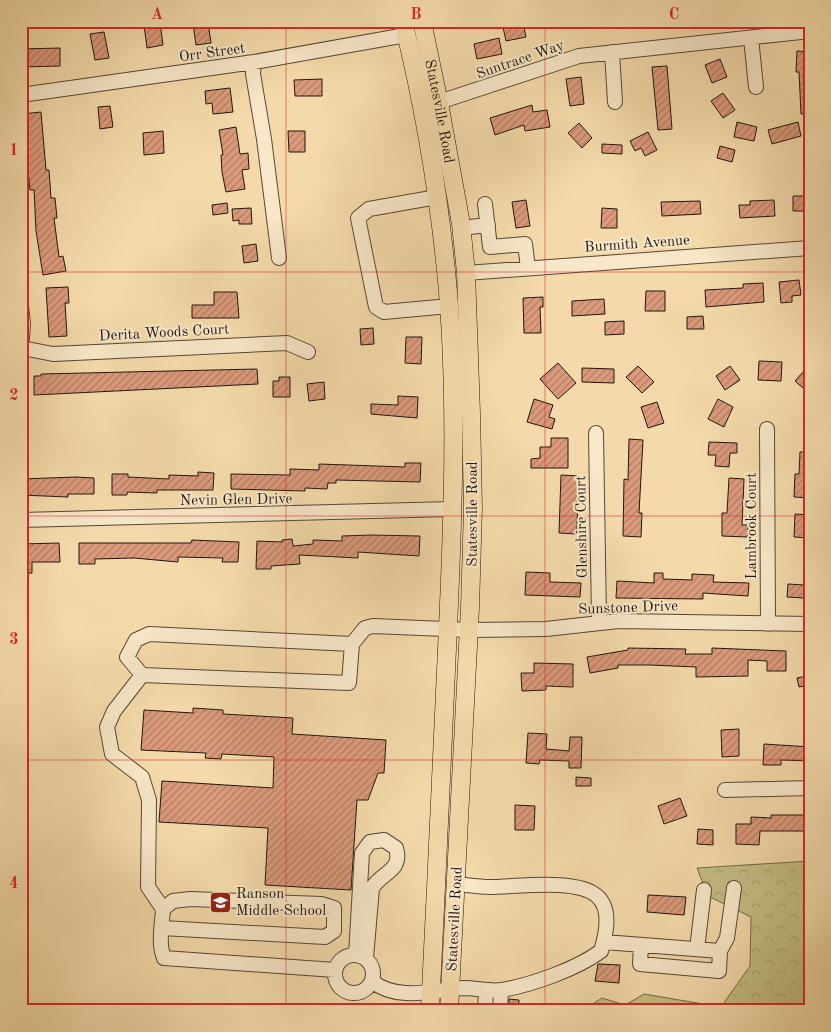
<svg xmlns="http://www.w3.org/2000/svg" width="831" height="1032" font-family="'Old Standard TT',serif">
	<defs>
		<pattern id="forest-crowns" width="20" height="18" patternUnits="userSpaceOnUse" patternTransform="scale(1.25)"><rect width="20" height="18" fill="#c4bd83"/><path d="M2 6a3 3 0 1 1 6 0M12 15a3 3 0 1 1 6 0" fill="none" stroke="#a8a270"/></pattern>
		<pattern id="building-hatch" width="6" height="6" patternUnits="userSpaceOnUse" patternTransform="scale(1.25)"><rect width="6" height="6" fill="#dc9a7c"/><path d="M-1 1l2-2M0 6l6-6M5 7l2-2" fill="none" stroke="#b27d64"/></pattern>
	</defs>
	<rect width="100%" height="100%" fill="#f4daaa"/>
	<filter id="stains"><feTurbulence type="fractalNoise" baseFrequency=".004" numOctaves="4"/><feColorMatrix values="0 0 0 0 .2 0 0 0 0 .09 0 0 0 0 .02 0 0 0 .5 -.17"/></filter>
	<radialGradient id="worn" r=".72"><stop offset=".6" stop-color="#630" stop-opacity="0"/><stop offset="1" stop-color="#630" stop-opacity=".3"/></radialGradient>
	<path fill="url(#forest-crowns)" stroke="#726a4a" d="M810 861V1011H582L602 998 625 1005 644 994 721 1007 750 966 751 917 708 896 697 868Z
		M21 1007 287 1011H21Z"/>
	<path fill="url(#building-hatch)" stroke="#201610" d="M160 22 163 45 147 48 144 25Z
		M208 22 211 43 196 45 193 24Z
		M523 23 526 37 506 41 503 27Z
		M104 32 109 58 95 60 90 34Z
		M499 38 502 54 477 59 474 44Z
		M60 48V66L21 67V49Z
		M797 51 810 52V114H801L799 72H796Z
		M720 59 727 77 712 83 705 65Z
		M667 66 672 129 658 130 652 67Z
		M581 77 584 104 570 106 566 79Z
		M322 79V96H295L294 80Z
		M230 88 233 112 213 114 212 103 206 104 205 91Z
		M723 93 735 110 723 118 711 101Z
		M532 105 533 112 547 110 550 127 525 131 524 125 495 135 490 118Z
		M110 106 113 127 100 129 98 107Z
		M41 112 46 170H49L51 198H55L57 218H54L59 257 63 256 66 271 43 275 36 231 34 190H30L22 114Z
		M737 122 757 127 754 141 734 137Z
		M798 122 801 136 772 144 768 130Z
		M579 123 592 138 582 148 568 133Z
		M236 127 240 154 248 153 249 169 242 170 245 189 226 192 222 172 221 155H223L219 130Z
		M163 131 164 153 144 155 143 133Z
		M288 131H305V152H289Z
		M648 132 657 150 645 156 641 148 635 151 630 141Z
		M602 144 622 145V154L602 153Z
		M720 146 735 150 732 162 717 158Z
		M793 196H810V211H793Z
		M526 200 530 226 516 228 512 202Z
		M774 200 775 216 740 218 739 205H750V201Z
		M700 201 701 214 662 216 661 202Z
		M227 203 228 213 213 215 212 205Z
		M251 208 252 224H239V220L233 221 232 209Z
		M602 208 617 209V228H601Z
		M256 244 258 261 244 263 242 246Z
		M799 280 801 295 792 296V302L781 303 779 282Z
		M763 283 764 302 706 307 705 290 743 288V284Z
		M68 287 69 303H65L67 336 49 337 46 288Z
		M646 291H665V311H645Z
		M214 292H237L239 318H192V305H214Z
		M543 297V307H540L541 333H524L523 298Z
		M604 299 605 314 572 316V301Z
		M703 316 704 329H687V317Z
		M624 321V334L605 335V322Z
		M373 328 374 344 361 345 360 329Z
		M406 337H422L421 364 405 363Z
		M759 361 782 362 781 381 758 380Z
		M558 363 576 383 558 399 540 379Z
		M638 366 654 382 642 393 626 377Z
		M730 366 740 380 725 390 716 376Z
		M582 368 614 369V383L582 382Z
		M257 369 258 384 34 395V376H41V374Z
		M803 372 810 378V394L795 381Z
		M279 377H290V397H273V381H279Z
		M324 382 325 399 309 401 307 384Z
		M398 396 418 397 417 418 371 414V404L398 405Z
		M534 399 553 405 549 417 555 419 552 429 527 422Z
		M718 399 733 407 724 427 708 419Z
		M657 402 664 423 648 428 641 407Z
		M551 438H568V468H531V459L540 458V447H551Z
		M629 439 643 440 639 513H642L641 537 623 536 624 479 628 480Z
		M709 442 737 443V453H730L729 467 715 466 716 455H708Z
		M800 452H810V498L794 497 795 474H799Z
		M405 463H421L420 482 336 480V483H328L327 489 305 488V491L231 489V474L290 475V469L319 470V464L405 467Z
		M198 472 214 473 213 490H157V493L127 492V495H112V474H128V477L169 479V475L198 476Z
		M561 475 578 476 577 534 559 533Z
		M76 477 94 478V494H68V497L21 495V479Z
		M729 478 744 479 742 525H748V537L722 536V513H727Z
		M795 514 810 515V538L794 537Z
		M371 535 420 536 419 556 358 552V558L299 555 300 564 271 566V569H256L257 541 282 542V540L292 539 293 546 313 544V540L342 541V536Z
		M192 540 239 542 238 562H222L223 558 178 557V562L134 558 95 559V564H79V543H191Z
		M59 543 60 562H32V573H21V544Z
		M526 572 550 573V582L581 583 580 597 525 595Z
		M654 573H663V579L692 580V574L714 575 713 582 749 583 748 596 703 593V599L616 598 617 581 654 583Z
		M788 584 805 585 804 598 787 597Z
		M628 648 686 649 685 654H712V648L786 651V671H767V661L748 660V676L696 677V667L650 665H618V668L590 673 587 657 628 650Z
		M534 663 573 664V687L546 686V690L522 691 521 673H534Z
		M807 676 809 685 799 687 797 678Z
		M193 708 223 710V714L293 718 292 734 386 740 384 773H378L368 800H357L351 890 265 885 268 828 159 822 162 781 273 788 274 757 222 754 221 759 205 758 206 753 141 750 144 710 193 713Z
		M739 729V756L722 757 721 730Z
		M528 733 547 734 546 749 569 751 570 737H582L581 768H569V761L540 760 539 764 526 763Z
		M764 744 810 747V761L781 760V765H763Z
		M576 777 591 778V786H576Z
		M680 798 687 816 664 824 658 806Z
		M515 805 535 806 534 830H515Z
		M771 815H810V831H760L759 845 736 844V824H751V817L771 818Z
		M698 829 713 830V845L697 844Z
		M648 895 686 897 684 915 647 912Z
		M598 964 620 965 619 983 595 981Z
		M509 999 519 1000 518 1011H509Z"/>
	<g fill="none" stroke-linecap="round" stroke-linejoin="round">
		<defs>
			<path id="minor" d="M751 38 756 87
				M612 52 615 102
				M254 62 253 74 264 139 279 258
				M21 95 254 62 406 35
				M430 105 579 56 810 31
				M437 197 369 209 358 218 376 307 384 312 449 306
				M485 204 490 247 525 244 528 268
				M461 228 488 225
				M466 273 810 248
				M21 306 23 324 21 350
				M22 348 53 354 287 343 308 352
				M767 429 768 624
				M596 433 599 621
				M21 520 452 509
				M149 634 352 644 349 683 142 675 127 657 136 640Z
				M352 644 365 628 373 626 469 630 546 629 618 621 810 624
				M142 675 114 711 107 727 112 754 142 777 149 800 148 887 163 909
				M725 790 810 788
				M162 928 325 937 334 931V908L321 904 190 899 173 901 163 909C162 925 158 944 164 958L335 970
				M604 942 720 951
				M641 945 640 964 719 971 720 951 727 938 734 888
				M697 949 704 890
				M335 974a19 19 0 1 1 38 0a19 19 0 1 1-38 0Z
				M356 955 362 853 370 842 384 840 396 848C403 871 382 872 372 888L366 958
				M372 981C397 1002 435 990 464 988 477 988 489 992 502 990 531 985 577 969 601 951 606 935 612 909 597 896 577 878 516 887 490 887 479 887 467 885 456 884
				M485 1011 486 991
				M500 1011 501 990"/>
			<g id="major">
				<path d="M403 21C425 110 440 201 448 292 457 403 453 516 448 627 443 755 436 883 430 1011"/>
				<path id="s1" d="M422 21 439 103 461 224 466 273 471 413 473 508 470 608 449 1011"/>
			</g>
		</defs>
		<use href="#minor" stroke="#554736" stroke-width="16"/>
		<use href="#major" stroke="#201610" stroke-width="19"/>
		<use href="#minor" stroke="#f8e7c8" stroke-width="14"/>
		<use href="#major" stroke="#f4daaa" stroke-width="18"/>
	</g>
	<path fill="none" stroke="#d62828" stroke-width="1" stroke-opacity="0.55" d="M286 21V1011M545 21V1011M21 272H810M21 516H810M21 760H810"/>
	<defs>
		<symbol id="school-square" viewBox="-11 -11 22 22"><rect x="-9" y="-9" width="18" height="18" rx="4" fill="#8f2418" stroke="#f8e7c8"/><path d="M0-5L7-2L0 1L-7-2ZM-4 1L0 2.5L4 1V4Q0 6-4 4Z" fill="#fff"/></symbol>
	</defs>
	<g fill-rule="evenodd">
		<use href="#school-square" x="208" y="890" width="25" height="25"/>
	</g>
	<g text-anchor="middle" stroke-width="4" stroke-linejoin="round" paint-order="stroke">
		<g font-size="15" fill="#201610" stroke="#f8e7c8">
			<text transform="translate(212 52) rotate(-8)" y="5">Orr Street</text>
			<text transform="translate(520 59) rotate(-19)" y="5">Suntrace Way</text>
			<text dy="5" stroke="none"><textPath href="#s1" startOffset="92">Statesville Road</textPath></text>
			<text transform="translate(637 243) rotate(-4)" y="5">Burmith Avenue</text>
			<text transform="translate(164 332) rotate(-3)" y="5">Derita Woods Court</text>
			<text transform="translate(236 499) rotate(-1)" y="5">Nevin Glen Drive</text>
			<text transform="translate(472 514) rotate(-90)" y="5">Statesville Road</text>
			<text transform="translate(751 526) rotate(-90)" y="5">Lambrook Court</text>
			<text transform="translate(581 527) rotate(-91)" y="5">Glenshire Court</text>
			<text transform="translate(628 607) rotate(-2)" y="5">Sunstone Drive</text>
			<text transform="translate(454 919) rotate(-87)" y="5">Statesville Road</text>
		</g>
		<g font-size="15" fill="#201610" stroke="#f8e7c8" text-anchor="start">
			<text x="236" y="898">Ranson<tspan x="236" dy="17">Middle School</tspan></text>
		</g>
	</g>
	<rect width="831" height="1032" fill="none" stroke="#f4daaa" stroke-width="55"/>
	<rect x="28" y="28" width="776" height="976" fill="none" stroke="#d62828" stroke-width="2"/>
	<g font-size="16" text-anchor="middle" font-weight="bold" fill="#d62828">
		<text x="157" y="19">A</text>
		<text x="416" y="19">B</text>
		<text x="674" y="19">C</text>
		<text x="14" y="155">1</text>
		<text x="14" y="400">2</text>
		<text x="14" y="644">3</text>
		<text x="14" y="888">4</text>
	</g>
	<rect width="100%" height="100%" filter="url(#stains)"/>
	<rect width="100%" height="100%" fill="url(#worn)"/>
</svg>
